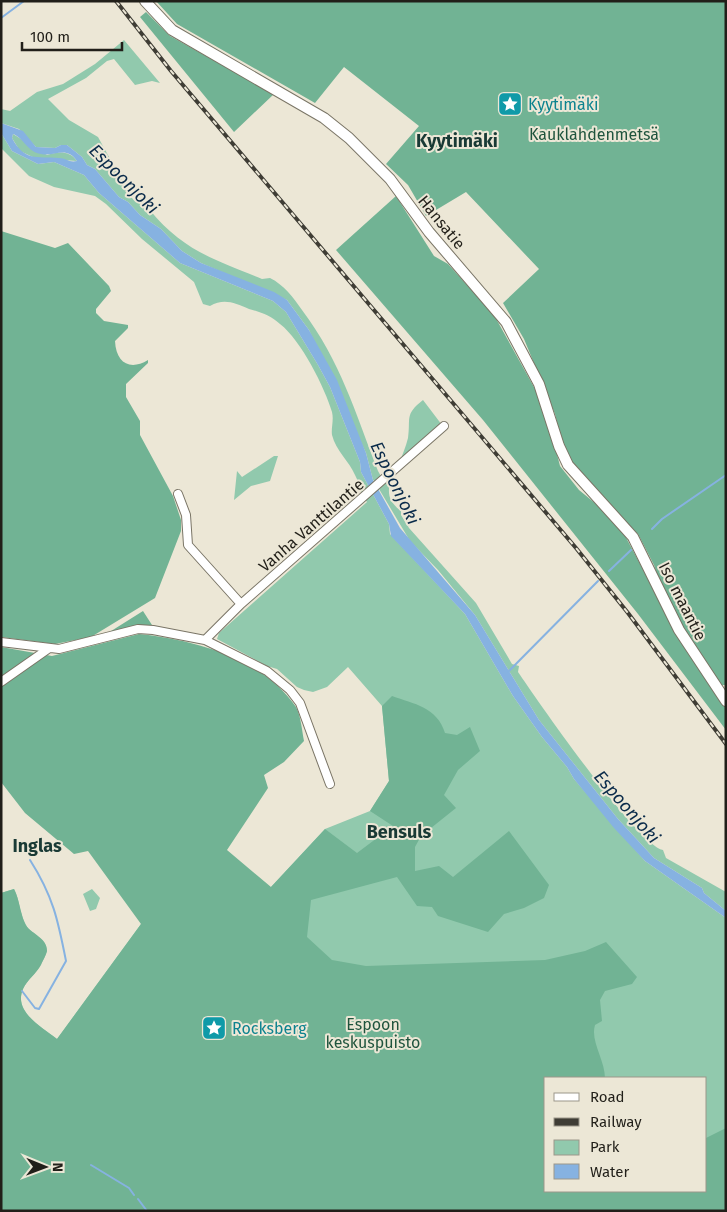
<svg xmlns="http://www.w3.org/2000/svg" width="727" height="1212" font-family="'Fira Sans',sans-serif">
	<rect width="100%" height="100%" fill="#ece7d6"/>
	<path fill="#91c9ad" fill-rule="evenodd" d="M124 40 160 83 152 81 135 85 114 59 107 61 86 78 48 99 69 120 98 137 131 197C138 206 144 202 149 209 183 251 214 259 262 279L270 278C284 285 293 297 302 310 341 362 355 412 378 471L383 480 376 482 373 480 366 453 309 330 287 300 201 263 182 251 161 229 140 215 128 202 119 197 95 169 87 165 82 157 67 145H61L55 148 36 147 19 129 1 123V109L10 111 37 92 63 84 95 64Z
		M1 133 12 151 38 164 54 162 84 175 99 193 180 263 273 301 286 312 318 365 330 387 360 462 361 472 389 524 390 534 465 614 513 696 542 737 567 767 574 779 645 861 726 918V1211H1V893L14 889C20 900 19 913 26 925 31 935 47 938 47 951 46 955 43 961 40 965 36 974 27 980 23 989 13 1012 42 1027 57 1039L141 924 271 887 325 829 370 811 389 781 382 706 348 667 327 687 313 692 304 690 297 687 277 669 267 666 217 639 219 633 367 502C359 492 361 486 355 475 349 461 336 451 332 435 331 428 334 420 332 412 325 388 301 340 280 324 271 316 261 312 249 309 235 303 224 298 210 306L203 304 194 282 142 239 106 204 95 196 54 187 29 176 1 148ZM546 1078H706V1191H546Z
		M13 134 47 155C59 151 70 151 77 161L35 158 20 151 12 138Z
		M423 400 442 425 399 464C402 455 406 447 408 438 411 418 404 415 423 400Z
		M274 456H278L270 481 251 486 234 500 237 471 242 477Z
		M391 478C387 493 388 501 401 511V515L409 528 476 603 512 664 519 666 518 672C537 700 638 846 663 850L666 858 726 892V911L704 893 702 888 654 858 618 819 539 720 475 615 438 570 410 541 379 489Z
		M92 889 100 898 96 909 90 911 83 894Z"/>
	<path fill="#71b394" d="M156 1H726V685H719L692 646 663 592 654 565 638 534 576 473 563 447 555 414 524 339 503 303 539 269 466 192 426 216 408 185 386 164 419 126 344 67 315 103 177 24Z
		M146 12 170 36 274 94 234 132 140 17Z
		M396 196 434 256 448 264 494 315 545 407 560 466 579 490 612 517 622 530 687 652 726 707V730L638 614 483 420 336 250Z
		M1 231 55 248 68 243 109 286 111 291 96 309V313L104 321 128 325V328L115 341C116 363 130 371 148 360V363L126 384V397L140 421V435L173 496 181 520V531L155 598 91 637 55 644 1 637Z
		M143 611 152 625H138L108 633Z
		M139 634C195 640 263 658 296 707 301 716 302 731 304 741L284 762 264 775 268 788 227 850 271 887 325 829 357 853 393 826 370 811 389 781 382 706 392 696C414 704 437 707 445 733L457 735 470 727 480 751 458 770 444 795 456 808 421 836 415 847V871L439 866 453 877 509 831 549 885 544 898 524 908 504 914 488 932 438 916 432 907 417 906 397 877 311 900 307 937 332 960 366 966 545 960 585 951 606 942 637 977 632 984 605 991 600 1000 602 1021 595 1025C590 1041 605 1060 605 1078H546V1191H706V1138L726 1128V1211H1V893L14 889C20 900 21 920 28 928 35 935 47 939 47 951 46 955 43 960 41 965 36 974 27 980 23 989 13 1012 42 1027 57 1039L141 924 88 851 74 854 25 813 1 782V647L52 656Z"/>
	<path fill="#86b2e1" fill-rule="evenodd" d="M1 123 23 131 36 147 55 148 61 145H67L82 157 87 165 95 169 119 197 128 202 140 215 161 229 182 251 201 263 274 292 287 300 309 330 337 380 366 453 373 480 400 528 475 615 539 720 618 819 654 858 702 888 704 893 726 911V918L645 861 614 828 574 779 567 767 542 737 513 696 465 614 391 536 389 524 361 472 360 462 330 387 318 365 286 312 273 301 180 263 99 193 84 175 54 162 38 164 12 151 1 133ZM13 134C24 138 27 152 41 154 55 157 66 145 77 161 69 163 66 158 59 158 36 156 25 162 12 138Z"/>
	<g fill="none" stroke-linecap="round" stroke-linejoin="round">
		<path stroke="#86b2e1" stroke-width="2" d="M1 18 24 1
			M652 529 662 519 726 475
			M609 571 631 550
			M508 672 598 581
			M22 991 35 1008 39 1009 66 961C58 920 53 896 30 860
			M91 1165 129 1188 134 1195
			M138 1199 147 1211"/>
		<defs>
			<path id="street" d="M178 494 186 515 188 545 241 604
				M205 640 241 604 444 426
				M1 642 59 649 138 629 153 630 205 640 267 671 290 690 300 703 330 784
				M1 682 48 649"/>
			<path id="secondary" d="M145 1 172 30 324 118 349 138 390 179 429 232 506 322 539 384 559 446 568 465 633 537 679 630 726 701"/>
		</defs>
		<use href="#street" stroke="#7a7566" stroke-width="10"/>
		<use href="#secondary" stroke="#7a7566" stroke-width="12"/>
		<use href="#street" stroke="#fff" stroke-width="8"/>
		<use href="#secondary" stroke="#fff" stroke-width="10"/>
		<defs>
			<path id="rail" d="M116 1 171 71 576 548 628 613 726 744"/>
		</defs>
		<use href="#rail" stroke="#3f3d35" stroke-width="4"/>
		<use href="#rail" stroke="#ece7d6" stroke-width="2" stroke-dasharray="5.5" stroke-linecap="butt"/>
	</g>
	<defs>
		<symbol id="sight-square" viewBox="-11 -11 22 22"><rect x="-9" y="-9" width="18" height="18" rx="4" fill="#0f9aa8" stroke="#ece7d6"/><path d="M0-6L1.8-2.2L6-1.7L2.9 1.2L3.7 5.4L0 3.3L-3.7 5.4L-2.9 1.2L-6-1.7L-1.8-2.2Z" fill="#fff"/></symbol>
	</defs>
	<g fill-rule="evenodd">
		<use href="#sight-square" x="496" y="90" width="28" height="28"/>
		<use href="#sight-square" x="200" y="1014" width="28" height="28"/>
	</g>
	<g text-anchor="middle" stroke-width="4" stroke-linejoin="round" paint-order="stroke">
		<g font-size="16" fill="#0d838f" stroke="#ece7d6" text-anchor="start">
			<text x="528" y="110">Kyytimäki</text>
			<text x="232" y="1034">Rocksberg</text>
		</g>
		<g font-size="16" fill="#1f543d" stroke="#ece7d6">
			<text x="594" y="140">Kauklahdenmetsä</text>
			<text x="373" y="1030">Espoon<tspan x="373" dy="18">keskuspuisto</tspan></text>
		</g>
		<g font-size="16" fill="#211f19" stroke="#ece7d6">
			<text transform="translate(442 222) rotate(51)" y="6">Hansatie</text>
			<text transform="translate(311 525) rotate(-41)" y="6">Vanha Vanttilantie</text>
			<text transform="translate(683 601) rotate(63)" y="6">Iso maantie</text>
		</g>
		<g font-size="18" font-weight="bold" fill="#193a35" stroke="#ece7d6">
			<text x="457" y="147">Kyytimäki</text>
			<text x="399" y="838">Bensuls</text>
			<text x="37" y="852">Inglas</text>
		</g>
		<g font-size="18" font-style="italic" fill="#0a2b4a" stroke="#ece7d6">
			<text transform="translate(124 179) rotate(45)" y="6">Espoonjoki</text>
			<text transform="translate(395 483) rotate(64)" y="6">Espoonjoki</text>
			<text transform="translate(627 807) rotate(49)" y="6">Espoonjoki</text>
		</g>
	</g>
	<rect width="727" height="1212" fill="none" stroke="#211f19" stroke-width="5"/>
	<rect x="544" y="1077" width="162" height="115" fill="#ece7d6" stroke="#9b978a"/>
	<rect x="554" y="1093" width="25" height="8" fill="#ffffff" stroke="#9b978a"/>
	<text x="590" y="1102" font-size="15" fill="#211f19">Road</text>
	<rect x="554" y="1118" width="25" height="8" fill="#3f3d35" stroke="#9b978a"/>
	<text x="590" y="1127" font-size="15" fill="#211f19">Railway</text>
	<rect x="554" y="1140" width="25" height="15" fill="#91c9ad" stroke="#9b978a"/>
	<text x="590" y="1152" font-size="15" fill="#211f19">Park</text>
	<rect x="554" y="1164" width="25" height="15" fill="#86b2e1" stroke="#9b978a"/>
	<text x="590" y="1177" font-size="15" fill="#211f19">Water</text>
	<g transform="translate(45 1167) rotate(91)" stroke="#ece7d6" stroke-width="4" paint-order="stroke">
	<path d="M0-4L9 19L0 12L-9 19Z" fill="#211f19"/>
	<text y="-8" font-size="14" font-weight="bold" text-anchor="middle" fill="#211f19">N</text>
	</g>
	<path d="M22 42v8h100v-8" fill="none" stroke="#211f19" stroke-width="2.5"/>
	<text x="30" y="42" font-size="15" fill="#211f19" stroke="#ece7d6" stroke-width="4" paint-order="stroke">100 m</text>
</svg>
